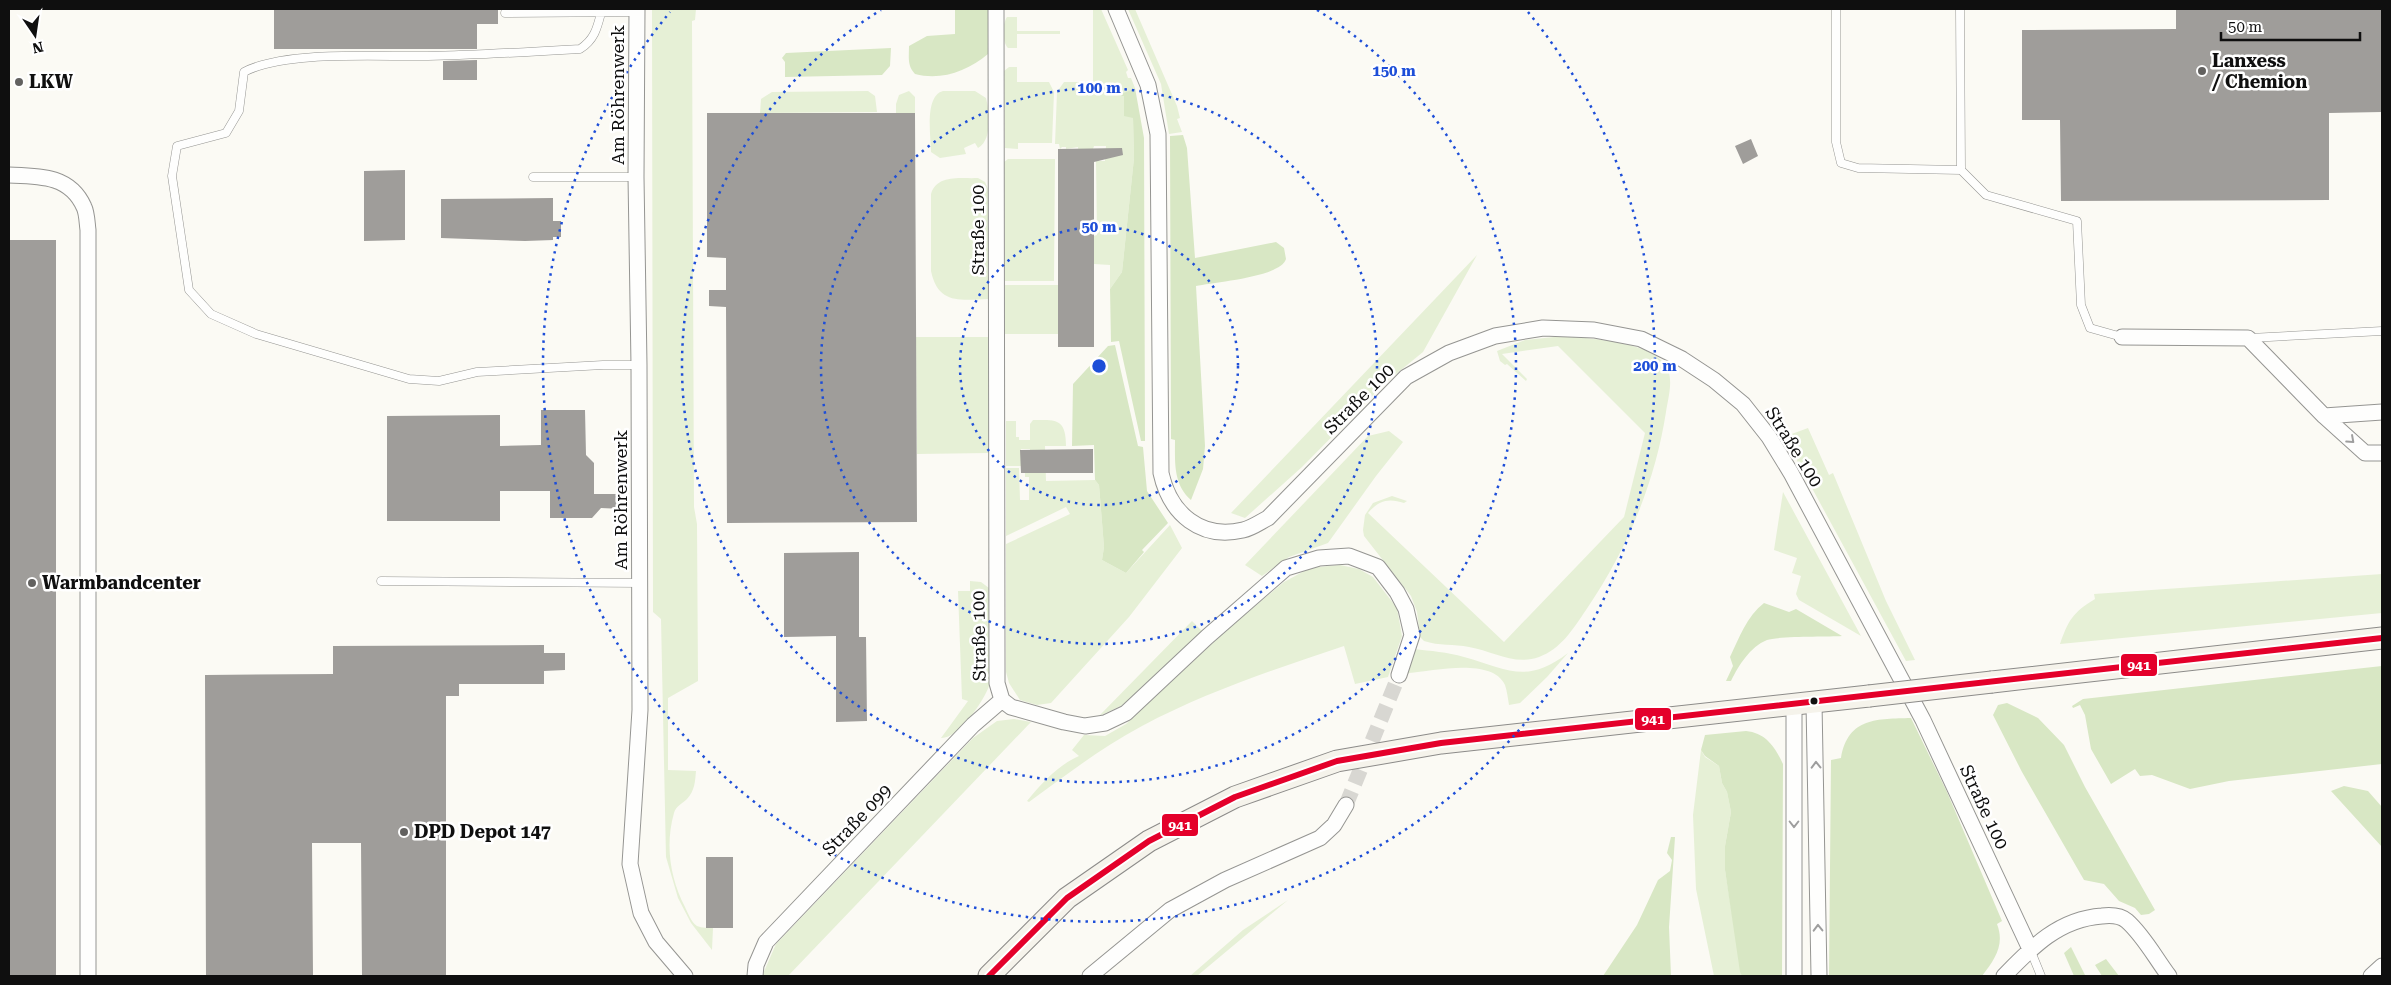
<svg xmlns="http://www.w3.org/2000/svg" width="2391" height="985" font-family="'Roboto Serif',serif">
	<rect width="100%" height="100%" fill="#fbfaf4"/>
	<path fill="#e6f0d6" d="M652 9H696L695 20 692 21 694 507 697 524 698 681 668 698V770L696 771C695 782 695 790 687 799 682 804 676 806 674 813 665 845 670 878 685 907 688 913 691 922 697 926 702 928 708 928 713 928L712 950 691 923 678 898 666 857 661 619 653 612Z
		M1093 9H1101L1128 70 1126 72 1128 78H1131L1135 88 1119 96 1125 95 1133 118 1134 158 1122 272 1110 289V265L1094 264V236L1097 235 1096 161H1105L1106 146H1094L1093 149H1078V147L1066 149V147H1062L1060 149 1059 144H1055L1057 92 1064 82H1093Z
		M1128 9H1135L1177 106 1180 118 1177 119 1182 132 1169 134 1161 84Z
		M1007 17H1017V31H1060V34H1017V48H1008C1002 42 1002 24 1007 17Z
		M1009 67H1017V82H1049L1054 92 1052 143H1018V149L1005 148 1004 71Z
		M868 91 875 96 877 112 760 113 761 99 772 92Z
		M909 91 915 97V113H896V104L899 95Z
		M943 91H975L986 98C990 113 992 140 978 148L975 143 964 148 966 154 940 158 931 152C931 137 924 96 943 91Z
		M1008 159H1055L1054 281H1005L1004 162Z
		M978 178 985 182 988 189 989 299C961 300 938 305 931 271V194C937 174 961 179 978 178Z
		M1477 255 1423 352 1385 383 1302 467 1245 518 1231 513Z
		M1005 285H1058V334H1005Z
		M1564 336C1590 339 1657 341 1668 370 1673 382 1668 399 1666 412 1655 483 1627 550 1586 610 1573 629 1561 649 1539 657 1514 666 1493 651 1469 647 1454 644 1439 646 1424 641L1420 637 1417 612 1411 596 1364 536 1363 530 1365 515 1373 503 1392 496 1407 501 1404 503C1389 498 1379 500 1368 513L1504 642 1624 517 1645 433 1558 346 1502 354 1527 379 1526 381 1507 364 1505 365 1500 361 1497 351 1525 340Z
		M916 337H989V453L917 454Z
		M1033 420C1056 420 1066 418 1066 446H1045L1046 481 1095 480 1099 485 1104 547 1102 560 1126 573 1170 525 1182 548 1129 617 1051 703 1037 705 1020 700 1009 683 1006 672V544L1070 514 1066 507 1006 536V468H1019L1020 500H1029V477H1025V466L1030 465V449H1021V466H1006V421H1016V437H1019V440H1030V424Z
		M1808 428 1829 475 1833 473 1886 601 1915 660 1906 661 1788 444 1789 435Z
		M1389 431 1403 442 1376 476 1328 543 1289 557 1262 576 1245 565 1368 436Z
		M1783 492 1861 636 1799 600 1796 594 1801 576 1792 573 1797 558 1774 550Z
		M1340 565 1359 569 1373 577 1397 608 1402 636 1388 677 1355 684 1344 646C1275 669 1206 692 1142 726 1102 747 1065 776 1029 802L1027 801C1042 783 1058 765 1079 756L1072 750 1084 735 1105 736 1126 724 1230 627 1284 582 1306 570 1318 567Z
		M2382 574V613L2060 644C2068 621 2073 612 2095 599L2094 594Z
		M970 581 981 582 989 588V686C984 701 958 739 941 738L968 701 962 699 958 591H970Z
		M1192 621 1202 631 1123 705 1099 716Z
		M1414 649C1431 651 1447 652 1464 657 1508 669 1526 685 1568 653L1547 677 1520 703 1509 705C1508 699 1507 691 1505 685 1492 657 1433 671 1409 673L1404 680Z
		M1014 719 1031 722 788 976H762L776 944 973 738 997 721Z
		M1701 750 1705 757 1719 766 1722 783 1727 792 1731 812 1725 846V870L1742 976H1714L1696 889 1693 815Z
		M1288 900 1197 976H1190L1243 930Z"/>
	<path fill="#d8e7c4" d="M955 9H988V54C968 71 941 81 915 74 907 66 909 57 909 46L927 36 955 34Z
		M891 48 890 66 882 75 785 77V62L782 58 786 53Z
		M1135 88 1144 138 1145 441H1141L1119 341 1111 342 1110 289 1122 272 1134 158 1133 118 1124 116V96H1117Z
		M1183 135 1187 148 1195 258 1276 242 1284 248 1286 259C1281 277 1214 282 1196 286L1205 446 1203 469 1191 500C1173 484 1175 462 1175 440L1171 439 1170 136Z
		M1115 345 1138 446 1143 447 1147 491 1168 523 1142 550 1144 552 1126 573 1102 560 1104 547 1099 485 1095 480 1094 445 1072 446 1073 384 1108 346Z
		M1764 603 1789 612 1796 609 1842 636C1827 637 1777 636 1767 640 1750 647 1739 665 1731 681H1726L1733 666 1730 657C1739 638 1747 616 1764 603Z
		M2382 666V764L2229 781 2190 789 2152 775 2140 776 2135 769 2111 784 2091 749 2085 715 2080 705 2073 708 2072 706 2083 699Z
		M2007 703 2038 718 2064 745 2085 787 2155 910 2149 914 2141 915 2135 908 2119 901 2104 884 2084 880 2022 772 1993 715 1998 705Z
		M1911 718 1947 792 2002 921 1997 924C2005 945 1995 959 1982 976H1829L1831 760 1841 758C1848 717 1878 719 1911 718Z
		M1746 731C1766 733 1775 747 1783 764L1782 976H1742L1740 972 1725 870V846L1731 812 1727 792 1722 783 1719 766 1705 756 1701 750 1705 735Z
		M2344 786 2368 791 2382 807V847L2331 791Z
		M1671 837H1675L1669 927 1671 976H1603L1637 925 1658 880 1670 871 1672 860 1667 853Z
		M2071 947 2085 975 2086 976H2074L2064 953Z
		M2106 959 2119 976H2102L2095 965Z"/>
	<path fill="#9f9d9a" d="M274 9H498V24H477V49H274Z
		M2176 9H2382V112L2329 113V200L2061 201 2060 120H2022V30L2176 29Z
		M477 60V80H443V61Z
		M707 113H915L917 522 727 523 726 307 709 306V290H726V258L707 257Z
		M1751 139 1758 156 1743 164 1735 146Z
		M1122 148 1123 155 1094 162V347H1058V149Z
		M405 170V240L364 241V171Z
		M553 198V221H561V237H553V240L525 241 441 238V199Z
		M9 240H56V976H9Z
		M541 410H585L586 455 594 463V494H622V509L601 508 592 518H550V491H500V521H387V416L500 415V446L541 445Z
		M1093 449V473H1021L1020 450Z
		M859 552V637H866L867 721 836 722V636L784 637V553Z
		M544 645V653H565V670L544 671V684H459V696H446V976H362L361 843H312L313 976H206L205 675 333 674V646Z
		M706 857H733V928H706Z"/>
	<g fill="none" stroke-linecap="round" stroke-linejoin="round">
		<path stroke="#d8d7d2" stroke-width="15" stroke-dasharray="15 8" stroke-linecap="butt" d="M1346 805 1399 675"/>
		<defs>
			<path id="lane" d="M1836 9V142L1841 163 1858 168 1961 170
				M1960 9 1961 170 1986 195 2077 221 2081 305 2090 328 2122 337
				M505 13 637 12
				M601 13C597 29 594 40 580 49 529 52 479 55 428 56 380 57 285 50 244 72L239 111 226 133 177 146 172 176 189 290 211 314 256 334 409 379 439 381 477 372 603 365H639
				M533 177H636
				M2250 338 2382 331
				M381 581 641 583
				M2030 949 2041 976"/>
			<path id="street" d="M637 9 636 177 639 365 640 710 630 864 641 913 656 942 685 976
				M996 9 997 667V683L1002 700 1011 707 1064 722 1085 726 1105 723 1126 713 1207 637 1286 568 1319 558 1349 556 1378 567 1397 592 1406 609 1412 635 1399 675
				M1116 9 1148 85 1158 134 1161 473C1170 514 1201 540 1243 530 1252 528 1260 522 1268 518L1406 377 1449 353 1495 336 1543 328 1594 330 1641 339 1682 359 1714 380 1743 404 1769 437 1791 473 1923 720 2030 949
				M9 175C39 176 70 175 84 207 87 213 87 223 88 230V976
				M2122 337 2248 338 2324 416 2365 453H2382
				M2324 416 2382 412
				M1814 703 1819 976
				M1794 705V976
				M755 976 756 965 766 942 973 725 1002 700
				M1090 976 1170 910 1225 880 1320 838 1334 825 1346 805
				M2004 976C2032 947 2059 919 2102 916 2111 915 2120 915 2127 921 2144 936 2156 959 2169 976
				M2371 976 2382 966"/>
			<path id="secondary" d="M1992 682 2382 638
				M989 976 1067 898 1149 841 1235 797 1337 761 1441 743 1869 696"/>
		</defs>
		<use href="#lane" stroke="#959592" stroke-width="9"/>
		<use href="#street" stroke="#959592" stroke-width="17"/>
		<use href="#secondary" stroke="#8c8b89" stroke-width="23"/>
		<use href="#lane" stroke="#fefefd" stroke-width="8"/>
		<use href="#street" stroke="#fefefd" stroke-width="15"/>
		<use href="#secondary" stroke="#f5f3eb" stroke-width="21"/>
		<defs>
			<path id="secondary-bridge" d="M1869 696 1992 682"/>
		</defs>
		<use href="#secondary-bridge" stroke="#8c8b89" stroke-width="23" stroke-linecap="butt"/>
		<use href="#secondary-bridge" stroke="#f5f3eb" stroke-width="21"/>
		<defs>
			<path id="bus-1" d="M989 976 1067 898 1149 841 1235 797 1337 761 1441 743 2382 638"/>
		</defs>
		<use href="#bus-1" stroke="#fff" stroke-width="10"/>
		<use href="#bus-1" stroke="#e4002b" stroke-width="6"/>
	</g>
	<defs><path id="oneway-chevron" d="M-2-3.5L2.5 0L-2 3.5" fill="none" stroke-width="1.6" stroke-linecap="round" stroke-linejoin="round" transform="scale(1.25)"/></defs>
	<g stroke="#9e9e9e">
		<use href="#oneway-chevron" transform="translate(2351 440) rotate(42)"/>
		<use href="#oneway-chevron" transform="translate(1816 765) rotate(-91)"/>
		<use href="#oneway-chevron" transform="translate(1794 824) rotate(90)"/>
		<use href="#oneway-chevron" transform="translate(1818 928) rotate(-91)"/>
	</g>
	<g fill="none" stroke="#1d4ed8" stroke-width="2.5" stroke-dasharray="2.5 5">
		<circle cx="1099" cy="366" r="139"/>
		<circle cx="1099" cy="366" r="278"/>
		<path d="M1317 10A417 417 0 1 1 881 10"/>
		<path d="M1528 12A556 556 0 1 1 670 12"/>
	</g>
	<g fill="#62615f" stroke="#fff" stroke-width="2">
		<circle cx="2202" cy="71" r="5"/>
		<circle cx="19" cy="82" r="5"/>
		<circle cx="32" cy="583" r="5"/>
		<circle cx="404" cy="832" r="5"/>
	</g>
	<circle fill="#0f0f0f" stroke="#fff" stroke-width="2" cx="1814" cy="701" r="4.5"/>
	<g text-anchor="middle" stroke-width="5" stroke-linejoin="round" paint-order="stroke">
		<g font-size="18" font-weight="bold" fill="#0f0f0f" stroke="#fff" text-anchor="start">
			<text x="2212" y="67">Lanxess<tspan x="2212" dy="21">/ Chemion</tspan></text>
			<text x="29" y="88">LKW</text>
			<text x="42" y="589">Warmbandcenter</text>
			<text x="414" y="838">DPD Depot 147</text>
		</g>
		<g font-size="18" fill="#0f0f0f" stroke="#fff">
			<text transform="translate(618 95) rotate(-90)" y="6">Am Röhrenwerk</text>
			<text transform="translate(978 230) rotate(-90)" y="6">Straße 100</text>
			<text transform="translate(1359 399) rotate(-45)" y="6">Straße 100</text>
			<text transform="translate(1794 447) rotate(58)" y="6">Straße 100</text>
			<text transform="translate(621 500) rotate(-90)" y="6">Am Röhrenwerk</text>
			<text transform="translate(979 636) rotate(-91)" y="6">Straße 100</text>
			<text transform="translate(1984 807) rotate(65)" y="6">Straße 100</text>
			<text transform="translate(857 820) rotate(-46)" y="6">Straße 099</text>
		</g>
	</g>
	<circle cx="1099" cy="366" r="8" fill="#1d4ed8" stroke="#fff" stroke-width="2.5"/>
	<g font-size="15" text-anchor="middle" font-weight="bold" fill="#1d4ed8" stroke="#fff" stroke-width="5" stroke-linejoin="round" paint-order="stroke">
		<text x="1394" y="76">150 m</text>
		<text x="1099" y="93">100 m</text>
		<text x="1099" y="232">50 m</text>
		<text x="1655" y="371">200 m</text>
	</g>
	<g stroke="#fff" stroke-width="2">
		<rect x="2120" y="653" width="38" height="24" rx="5" fill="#e4002b"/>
		<rect x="1634" y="707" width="38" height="24" rx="5" fill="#e4002b"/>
		<rect x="1161" y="813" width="38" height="24" rx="5" fill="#e4002b"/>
	</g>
	<g font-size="14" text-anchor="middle" font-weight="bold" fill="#fff">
		<text x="2139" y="670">941</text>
		<text x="1653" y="724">941</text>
		<text x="1180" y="830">941</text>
	</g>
	<rect width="2391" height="985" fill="none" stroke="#0f0f0f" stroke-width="20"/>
	<g transform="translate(35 35) rotate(167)" stroke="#ffffff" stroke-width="4" paint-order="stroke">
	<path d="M0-4L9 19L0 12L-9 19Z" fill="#0f0f0f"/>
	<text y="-8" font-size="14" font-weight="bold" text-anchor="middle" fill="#0f0f0f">N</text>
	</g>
	<path d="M2221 32v8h139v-8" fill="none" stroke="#0f0f0f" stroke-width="2.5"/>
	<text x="2228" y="32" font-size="15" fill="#0f0f0f" stroke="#ffffff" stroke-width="4" paint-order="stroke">50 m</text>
</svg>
